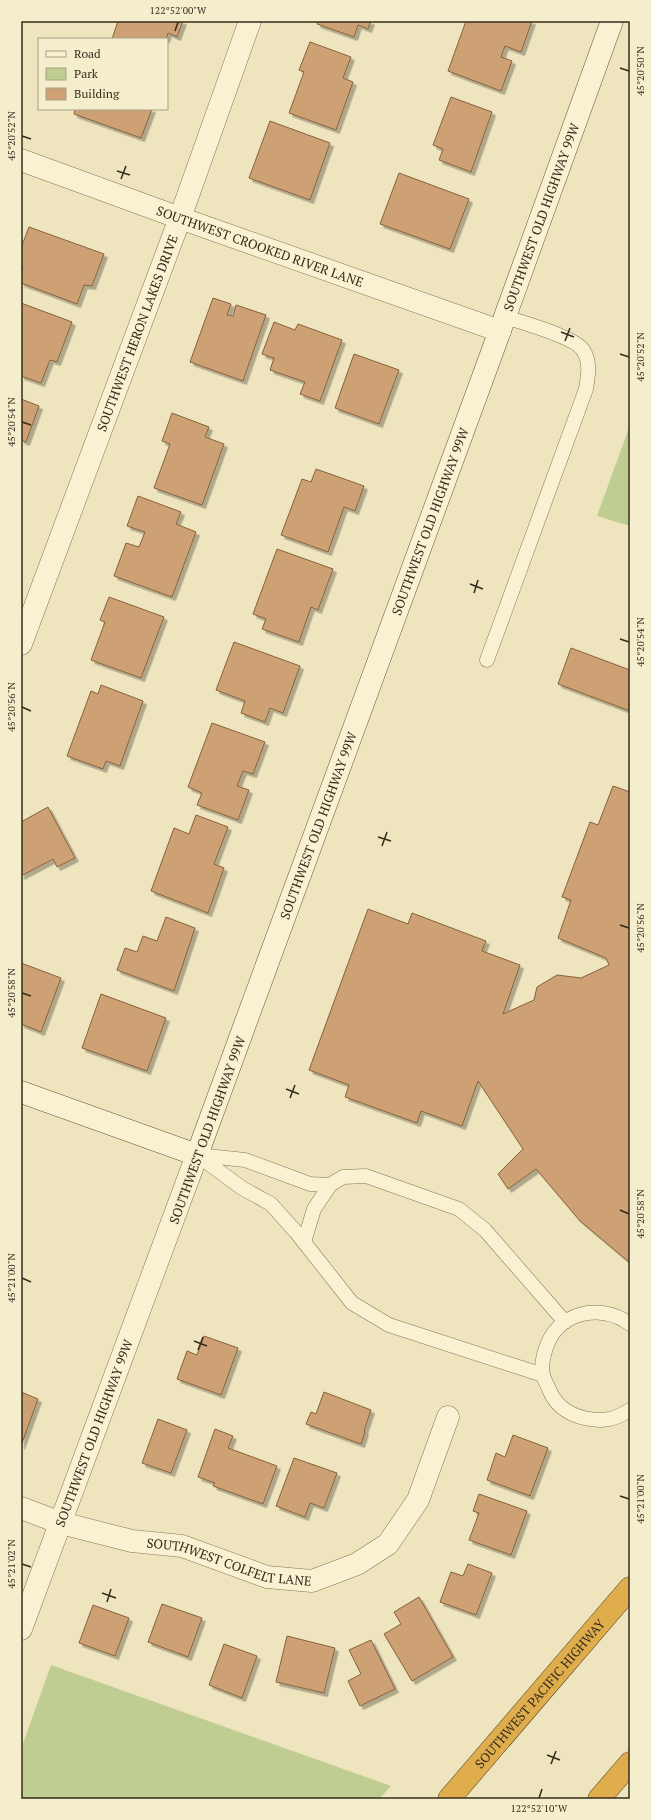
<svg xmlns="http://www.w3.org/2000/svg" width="651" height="1820" font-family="'PT Serif',serif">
	<defs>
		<filter id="shadow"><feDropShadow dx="3.5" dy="3.5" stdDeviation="0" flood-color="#0004"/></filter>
	</defs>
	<rect width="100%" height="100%" fill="#eee4be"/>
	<path fill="#bfcc92" d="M630 425V526L597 516Z
		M51 1665 391 1786 379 1799H21V1749Z"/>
	<path fill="#cda173" stroke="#85613c" filter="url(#shadow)" d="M118 21H183L177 37 168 33 166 39H112Z
		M318 21H371L368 29 358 25 354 37 317 24Z
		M466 21H532L521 52 505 46 501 57 512 61 501 91 448 71Z
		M310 42 351 57 343 78 353 82 336 130 289 113 304 72 299 70Z
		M451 97 492 112 471 172 439 160 443 149 433 145Z
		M75 109H152L141 138 74 114Z
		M270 121 330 143 310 200 249 178Z
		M399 173 469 199 450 249 380 224Z
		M29 227 104 254 92 286 84 285 77 304 21 283V274L23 268 21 267V248Z
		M213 298 231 304 227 315 233 316 236 305 266 315 243 381 190 362Z
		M21 303 72 322 57 362 50 360 41 383 21 376Z
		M274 322 295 330 298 324 342 340 320 401 300 394 305 382 270 370 274 358 262 354Z
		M354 354 399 370 379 424 335 408Z
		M21 399 39 406 26 442 21 440Z
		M172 413 209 427 205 437 224 444 202 505 154 488 170 444 162 441Z
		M316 469 364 486 355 511 344 507 328 552 281 535 302 479 311 482Z
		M138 496 181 512 176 524 196 532 172 597 114 576 126 543 139 547 145 532 127 526Z
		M277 549 333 569 318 610 311 607 299 642 262 629 266 619 253 614Z
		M109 597 164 617 141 678 91 660 105 622 100 620Z
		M234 642 300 666 283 713 270 708 265 722 241 713 245 701 216 690Z
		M571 648 630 670V711L558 684Z
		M101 685 143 701 120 766 106 761 103 769 67 756 91 691 98 694Z
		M212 723 265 742 253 774 243 771 237 786 249 790 238 820 197 805 202 793 188 787Z
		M613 786 630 792V1263L580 1221 536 1169 508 1189 498 1174 523 1149 478 1081 462 1126 421 1111 417 1123 345 1097 349 1085 309 1070 368 909 408 924 412 913 486 941 482 951 520 965 503 1014 534 1000 537 987 557 975 581 978 609 965 606 958 558 938 571 900 562 897 590 822 598 825Z
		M48 807 75 858 57 867 53 859 21 876V822Z
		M196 815 228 827 214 864 224 868 208 913 151 891 174 828 189 834Z
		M166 917 195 928 174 991 117 970 125 948 137 952 143 936 157 941Z
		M21 963 61 978 41 1032 21 1024Z
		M101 994 166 1018 147 1071 82 1048Z
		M204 1336 238 1348 221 1395 177 1379 187 1351 197 1355Z
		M21 1392 38 1399 21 1446Z
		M324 1392 371 1410 364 1431 365 1432 361 1444 306 1424 311 1412 316 1414Z
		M158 1419 187 1430 171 1473 142 1463Z
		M215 1429 233 1436 228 1448 277 1466 263 1504 213 1486 215 1483 198 1477Z
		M513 1435 548 1448 530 1496 487 1480 496 1453 505 1457Z
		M294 1458 337 1473 324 1508 310 1503 305 1517 276 1506Z
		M479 1494 527 1511 511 1555 469 1540 479 1513 473 1511Z
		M468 1564 492 1573 476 1615 440 1602 451 1572 463 1576Z
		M419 1597 453 1657 412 1681 384 1634 401 1624 394 1612Z
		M162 1604 202 1618 188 1657 148 1642Z
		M93 1605 129 1618 115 1656 79 1643Z
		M287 1636 335 1648 324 1693 276 1682Z
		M371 1640 395 1689 360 1706 348 1681 361 1674 349 1650Z
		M224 1644 257 1656 242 1698 209 1685Z"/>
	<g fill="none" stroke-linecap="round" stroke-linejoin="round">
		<defs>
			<path id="lane" d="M487 660 586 389C588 376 591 362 583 350 575 337 521 322 505 317
				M197 1155 245 1160 310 1184 330 1185 343 1177 366 1176 459 1209 485 1230 565 1322
				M197 1155 242 1188 271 1204 296 1232 352 1303 389 1325 543 1375
				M304 1242 314 1209 330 1185
				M630 1324C599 1302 556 1312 545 1351 543 1358 541 1367 543 1375 544 1380 547 1384 549 1389 555 1405 568 1414 584 1418 602 1422 614 1420 630 1410"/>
			<g id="street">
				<path id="s1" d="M21 160 180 218 500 331"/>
				<path id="s2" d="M21 644 180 218 250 21"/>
				<path id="s3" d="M21 1508 61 1523 132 1541 182 1546 267 1577 312 1581 357 1564 388 1544 418 1500 448 1417"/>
				<path id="s4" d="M21 1629 197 1155"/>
			</g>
			<g id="secondary">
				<path id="s5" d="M21 1092 197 1155 494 347 612 21"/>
			</g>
			<g id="highway">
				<path id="s6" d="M449 1799 630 1588"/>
				<path d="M599 1799 630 1763"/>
			</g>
		</defs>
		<use href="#lane" stroke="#867557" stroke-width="15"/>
		<use href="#street" stroke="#867557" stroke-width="23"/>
		<use href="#secondary" stroke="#68553a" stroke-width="23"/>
		<use href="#highway" stroke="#53422b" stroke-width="23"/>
		<use href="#lane" stroke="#f9f1d1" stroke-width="14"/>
		<use href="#street" stroke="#f9f1d1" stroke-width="22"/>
		<use href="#secondary" stroke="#f9f1d1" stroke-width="22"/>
		<use href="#highway" stroke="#dfad4c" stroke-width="22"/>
	</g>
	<path fill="none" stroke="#352b1c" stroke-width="1.5" d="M175 31 178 22M620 68 629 71M22 136 31 139M117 171 130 175M121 179 126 166M561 332 574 337M565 341 570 328M620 354 629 357M22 422 31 425M470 584 483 589M474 593 478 580M620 639 629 642M22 707 31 711M378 837 391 841M382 846 387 832M620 925 629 928M22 993 31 996M286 1089 299 1094M290 1098 295 1085M620 1210 629 1214M22 1278 31 1282M194 1341 207 1346M198 1350 203 1337M620 1496 629 1499M22 1564 31 1567M102 1593 116 1598M107 1602 111 1589M547 1755 560 1760M551 1764 556 1751M539 1798 542 1789"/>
	<g text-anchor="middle" stroke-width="3" stroke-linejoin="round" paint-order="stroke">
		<g font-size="13" fill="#352b1c" stroke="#f5eecd">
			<text dy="5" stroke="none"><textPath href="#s5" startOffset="1186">SOUTHWEST OLD HIGHWAY 99W</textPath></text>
			<text dy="5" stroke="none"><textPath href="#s1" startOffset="254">SOUTHWEST CROOKED RIVER LANE</textPath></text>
			<text dy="5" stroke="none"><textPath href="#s2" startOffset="332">SOUTHWEST HERON LAKES DRIVE</textPath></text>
			<text dy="5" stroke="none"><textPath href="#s5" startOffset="862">SOUTHWEST OLD HIGHWAY 99W</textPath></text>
			<text dy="5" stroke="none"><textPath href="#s5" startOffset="538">SOUTHWEST OLD HIGHWAY 99W</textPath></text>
			<text transform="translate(207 1130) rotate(-70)" y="5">SOUTHWEST OLD HIGHWAY 99W</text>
			<text dy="5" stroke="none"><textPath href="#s4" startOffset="209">SOUTHWEST OLD HIGHWAY 99W</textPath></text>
			<text dy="5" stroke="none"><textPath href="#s3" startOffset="216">SOUTHWEST COLFELT LANE</textPath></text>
			<text dy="5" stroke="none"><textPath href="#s6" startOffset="139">SOUTHWEST PACIFIC HIGHWAY</textPath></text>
		</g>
	</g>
	<rect width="651" height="1820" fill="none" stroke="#f5eecd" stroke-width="44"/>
	<rect x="38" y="38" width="130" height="72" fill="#f5eecd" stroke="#a8a086"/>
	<rect x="46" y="51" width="20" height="6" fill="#f9f1d1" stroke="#a8a086"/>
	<text x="74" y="58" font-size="12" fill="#352b1c">Road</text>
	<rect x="46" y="68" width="20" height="12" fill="#bfcc92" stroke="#a8a086"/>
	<text x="74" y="78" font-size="12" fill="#352b1c">Park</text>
	<rect x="46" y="88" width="20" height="12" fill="#cda173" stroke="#a8a086"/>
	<text x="74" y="98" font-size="12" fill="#352b1c">Building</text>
	<rect x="22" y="22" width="607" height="1776" fill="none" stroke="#352b1c" stroke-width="1.5"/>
	<g font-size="10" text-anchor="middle" fill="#352b1c">
		<text x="178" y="14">122°52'00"W</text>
		<text transform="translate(640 71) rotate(-90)" y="4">45°20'50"N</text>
		<text transform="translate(11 136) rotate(-90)" y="4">45°20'52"N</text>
		<text transform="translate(640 357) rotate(-90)" y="4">45°20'52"N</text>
		<text transform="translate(11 422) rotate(-90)" y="4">45°20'54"N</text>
		<text transform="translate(640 642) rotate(-90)" y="4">45°20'54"N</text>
		<text transform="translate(11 707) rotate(-90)" y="4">45°20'56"N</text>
		<text transform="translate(640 928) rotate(-90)" y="4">45°20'56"N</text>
		<text transform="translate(11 993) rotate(-90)" y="4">45°20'58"N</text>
		<text transform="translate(640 1214) rotate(-90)" y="4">45°20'58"N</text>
		<text transform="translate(11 1278) rotate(-90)" y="4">45°21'00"N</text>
		<text transform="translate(640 1499) rotate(-90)" y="4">45°21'00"N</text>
		<text transform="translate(11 1564) rotate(-90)" y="4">45°21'02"N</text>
		<text x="539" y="1812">122°52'10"W</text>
	</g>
</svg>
